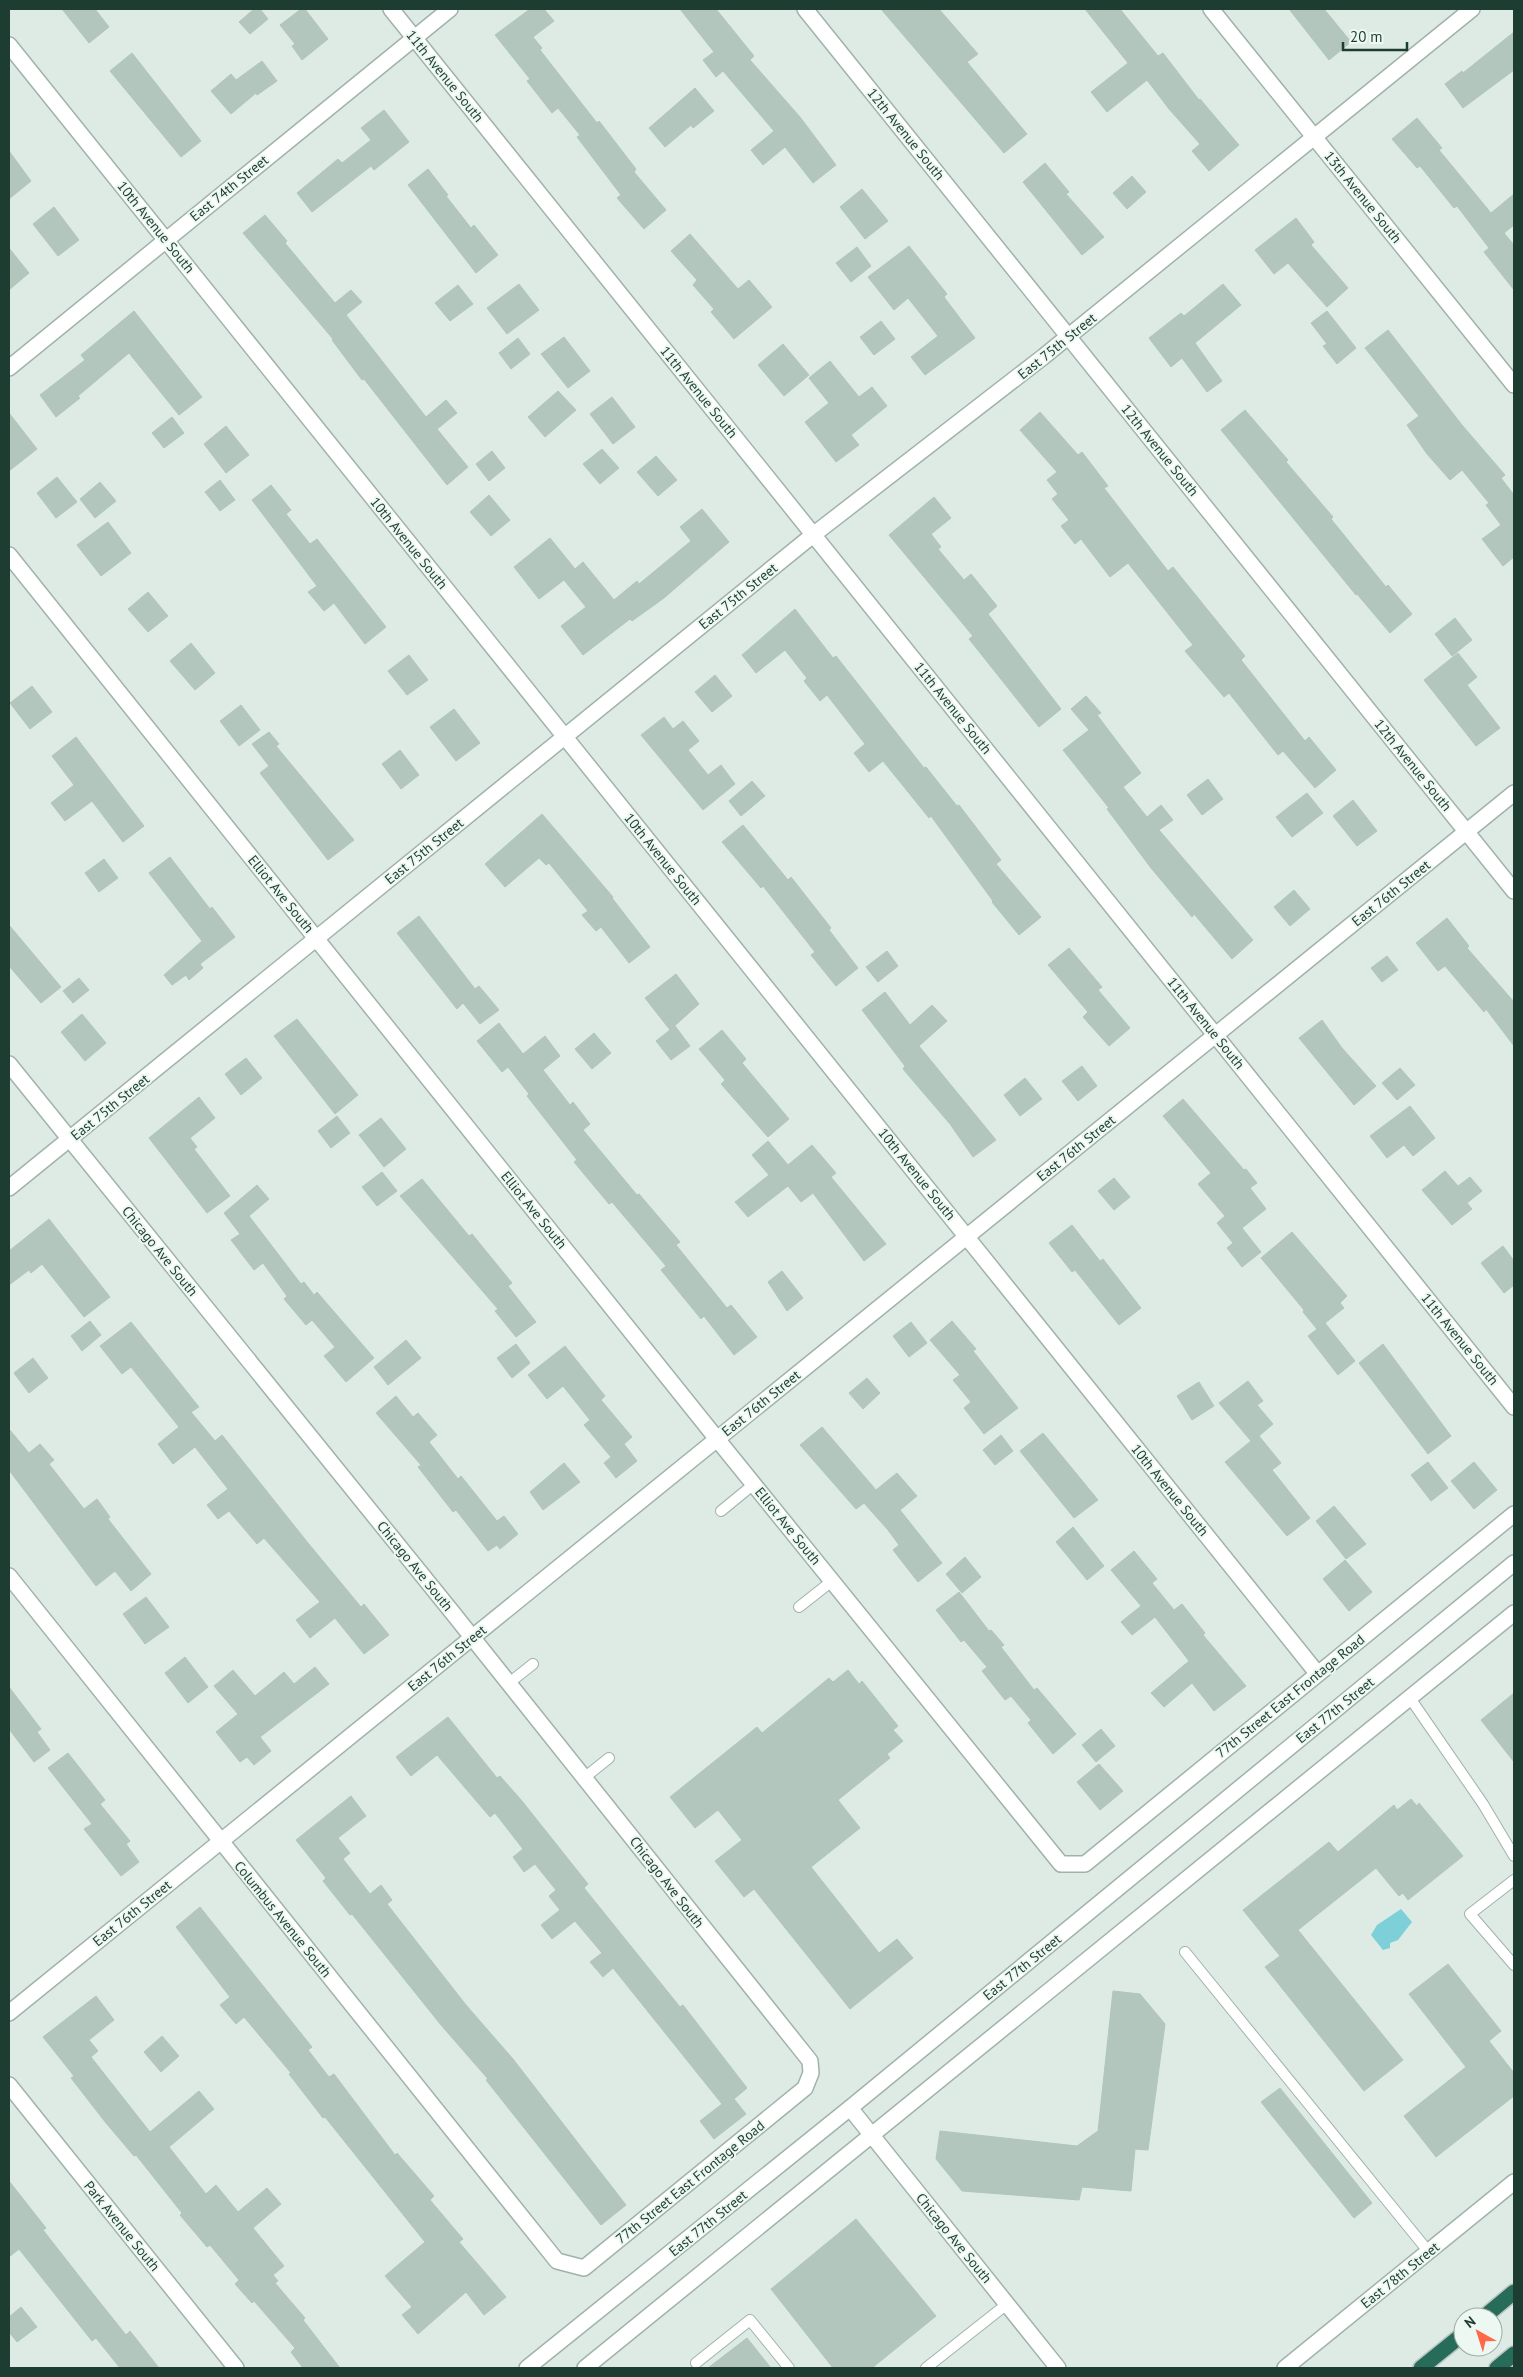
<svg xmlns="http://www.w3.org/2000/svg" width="1523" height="2377" font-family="'PT Sans',sans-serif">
	<rect width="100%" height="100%" fill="#deebe4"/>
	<path fill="#7ed0d8" d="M1401 1909 1412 1922 1398 1940 1390 1943V1948L1383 1950 1371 1935 1377 1925Z"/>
	<path fill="#b3c6bd" stroke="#afc6bb" d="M62 9H95L109 27 89 43Z
		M254 9H260L268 19 250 34 239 22Z
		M301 9H305L328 39 302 60 292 46 295 44 280 25Z
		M530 9H544L554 21 533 37 542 48 540 50 597 123 599 121 636 169 634 172 666 210 644 229 617 198 621 195 577 137 580 135 558 108 552 113 527 81 530 79 495 35Z
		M680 9H716L754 56 750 60 800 117 836 165 813 183 785 147 763 165 751 150 774 131 723 71 716 77 703 60 714 52Z
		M881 9H939L978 54 967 62 1027 134 1004 153Z
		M1085 9H1120L1158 56 1163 53 1199 100 1200 99 1239 145 1209 171 1192 151 1200 144 1169 109 1147 80 1107 112 1091 92 1128 63Z
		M1289 9H1324L1351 42 1329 60Z
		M1514 32V70L1463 108 1445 84 1462 71 1463 73Z
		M132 53 201 141 181 157 110 71Z
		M262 61 277 81 257 95 256 93 231 114 211 91 231 74 236 80Z
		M695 88 714 111 693 128 691 125 665 147 649 128Z
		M384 110 409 142 374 170 371 166 312 212 297 193 338 159 342 163 371 140 361 128Z
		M1417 118 1442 148 1439 150 1491 213 1514 194V225L1504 233 1514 245V290L1484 252 1489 248 1457 206 1454 208 1420 166 1417 168 1392 139Z
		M9 151 31 181 9 199Z
		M1045 163 1069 192 1066 194 1104 237 1082 255 1023 182Z
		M428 169 448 195 446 196 471 228 474 225 498 255 476 273 408 185Z
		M1132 176 1146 192 1127 209 1113 193Z
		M862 189 888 221 865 239 840 207Z
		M54 207 79 240 58 256 33 224Z
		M265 215 287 241 285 243 335 303 351 290 362 302 346 315 426 417 446 400 457 413 437 429 468 467 447 485 364 379 362 380 332 340 333 339 243 233Z
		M1296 218 1314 242 1311 245 1348 288 1327 307 1288 263 1274 274 1255 250Z
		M690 234 738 289 749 280 772 307 734 339 711 312 714 309 693 285 697 280 671 251Z
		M909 246 947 294 944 297 975 338 925 375 911 357 938 336 908 298 894 310 868 277Z
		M857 247 871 266 851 282 836 263Z
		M9 248 29 273 9 290Z
		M519 284 539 310 507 334 487 308Z
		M1223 284 1241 305 1195 343 1222 381 1207 392 1182 358 1171 367 1149 338 1181 313 1184 316Z
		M458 285 473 304 450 321 435 303Z
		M134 311 202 397 179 415 129 353 78 396 80 398 56 417 40 395 85 360 81 355Z
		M1327 311 1356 348 1337 364 1323 346 1327 344 1311 323Z
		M881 321 895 339 874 355 860 337Z
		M1388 330 1462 425 1505 475 1501 478 1514 495V557L1503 566 1482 539 1501 525 1486 505 1489 503 1462 470 1450 480 1427 454 1407 425 1419 416 1365 348Z
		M564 337 590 371 568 388 541 354Z
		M518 338 530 354 511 369 499 353Z
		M783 344 809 375 784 396 758 365Z
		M830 361 859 397 872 387 887 406 851 435 859 445 836 462 805 422 829 403 809 378Z
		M558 391 576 410 545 437 528 417Z
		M612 397 635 427 613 444 590 414Z
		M1245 410 1288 460 1286 462 1333 517 1331 519 1386 587 1388 585 1412 614 1390 633 1357 594 1356 595 1221 430Z
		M1040 412 1078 455 1082 452 1108 486 1104 488 1168 571 1173 567 1245 656 1241 660 1305 741 1309 737 1336 770 1315 788 1283 751 1278 755 1229 693 1224 697 1185 651 1193 645 1128 563 1110 577 1081 539 1075 544 1061 526 1069 520 1052 499 1058 494 1047 480 1057 472 1020 430Z
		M9 413 37 449 9 471Z
		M172 417 184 433 164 448 152 433Z
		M226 426 249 455 226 473 204 444Z
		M602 449 619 468 600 484 583 464Z
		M492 451 505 468 489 481 476 464Z
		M656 456 677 480 658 496 637 472Z
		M57 477 77 502 56 518 37 493Z
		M220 480 235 500 220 511 205 492Z
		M100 482 116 501 95 518 80 499Z
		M271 485 291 510 286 514 310 544 317 539 386 627 365 644 334 603 324 611 308 592 317 586 252 500Z
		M489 495 510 520 491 536 470 512Z
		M934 497 951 518 931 534 941 547 938 549 964 580 971 574 997 606 988 614 1061 709 1039 727 969 639 973 636 889 535Z
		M702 509 729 542 664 598 632 621 630 619 583 655 561 626 586 607 564 580 539 599 514 567 550 538 575 569 583 562 614 600 637 581 639 584 691 541 680 527Z
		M108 522 131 553 101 576 77 545Z
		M148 592 168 616 148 632 128 609Z
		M795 609 833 658 836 656 924 768 926 767 957 806 959 805 1001 860 996 864 1041 917 1019 935 992 902 993 901 931 816 929 818 883 761 869 772 854 753 865 744 827 695 820 701 804 681 807 678 785 650 756 673 742 655Z
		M1455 618 1472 640 1452 656 1435 634Z
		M191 643 215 673 195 690 170 661Z
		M1458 653 1477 677 1467 685 1500 728 1476 746 1424 680Z
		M409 655 428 680 407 695 388 671Z
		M715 675 732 696 712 712 695 692Z
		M32 686 52 712 30 729 10 703Z
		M1086 696 1101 713 1097 715 1141 773 1123 787 1147 817 1161 805 1173 820 1159 830 1253 940 1232 959 1194 914 1192 917 1151 868 1107 809 1109 808 1063 750 1089 730 1071 709Z
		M241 705 260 730 239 746 220 721Z
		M454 709 480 743 456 761 430 727Z
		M664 717 673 729 683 721 699 741 688 750 708 775 721 765 735 784 703 810 641 735Z
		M269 732 279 744 276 746 354 840 328 860 260 773 269 766 252 744Z
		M76 737 144 826 123 842 92 801 65 821 51 803 74 785 52 756Z
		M400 750 419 775 401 789 382 764Z
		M1208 779 1223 799 1202 815 1187 795Z
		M752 781 765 796 741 816 729 801Z
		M1307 793 1323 813 1292 837 1276 817Z
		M1353 800 1377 831 1357 846 1333 816Z
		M542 814 613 897 612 898 650 947 629 963 601 927 596 931 582 915 588 911 549 863 546 865 539 858 505 887 485 864Z
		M743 825 788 880 791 877 831 928 829 930 858 968 836 986 811 955 815 952 763 886 761 888 722 842Z
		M170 857 210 909 212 907 235 937 200 964 203 968 189 980 186 975 172 985 164 975 202 941 149 873Z
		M104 859 118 878 99 892 85 873Z
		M1294 890 1310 909 1290 926 1274 907Z
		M419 916 475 989 479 986 499 1010 480 1024 463 1003 457 1009 397 933Z
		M1447 918 1469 946 1467 948 1514 1002V1046L1486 1009 1484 1012 1445 966 1438 971 1416 943Z
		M9 925 61 987 41 1003 9 966Z
		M1069 948 1102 987 1098 990 1130 1028 1109 1046 1083 1017 1088 1012 1048 965Z
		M887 951 898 966 878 982 866 967Z
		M1387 956 1398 970 1382 982 1371 968Z
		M676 974 699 1004 670 1030 645 998Z
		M79 978 89 990 73 1003 63 991Z
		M885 992 910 1025 932 1005 947 1021 919 1046 996 1140 973 1157 950 1124 903 1069 905 1066 862 1010Z
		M82 1014 106 1043 85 1061 61 1032Z
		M297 1019 358 1095 335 1114 274 1036Z
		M1322 1020 1342 1048 1376 1086 1354 1105 1299 1038Z
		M499 1023 523 1054 545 1036 560 1056 543 1070 570 1105 573 1102 590 1124 583 1130 637 1195 639 1194 680 1242 676 1245 727 1308 731 1305 757 1337 734 1355 704 1316 701 1319 661 1270 666 1266 612 1202 609 1204 574 1162 577 1160 527 1096 529 1094 508 1067 502 1072 477 1041Z
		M675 1026 690 1046 671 1060 656 1041Z
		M722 1030 746 1059 742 1063 789 1119 768 1137 721 1084 725 1080 699 1049Z
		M594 1033 611 1053 592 1069 575 1049Z
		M246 1058 262 1078 241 1095 225 1074Z
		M1082 1066 1097 1086 1078 1101 1062 1081Z
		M1400 1068 1415 1085 1397 1100 1382 1083Z
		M1025 1078 1042 1099 1020 1116 1004 1095Z
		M199 1097 215 1118 190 1138 197 1147 194 1149 230 1196 207 1213 149 1138Z
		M1183 1099 1244 1170 1246 1169 1257 1183 1250 1188 1266 1209 1242 1228 1261 1252 1242 1267 1227 1248 1233 1243 1217 1223 1225 1216 1198 1184 1211 1173 1163 1116Z
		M1410 1106 1435 1138 1413 1156 1404 1145 1387 1158 1370 1136Z
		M337 1116 350 1133 331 1148 318 1131Z
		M381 1118 406 1149 384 1167 359 1135Z
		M768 1141 788 1165 812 1145 836 1173 831 1177 886 1244 864 1261 813 1193 801 1202 788 1186 748 1217 735 1202 769 1175 752 1155Z
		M1445 1171 1458 1186 1470 1177 1482 1191 1467 1203 1472 1209 1452 1225 1422 1190Z
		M382 1172 397 1191 377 1206 362 1187Z
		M1114 1178 1130 1197 1114 1210 1098 1191Z
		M422 1179 469 1236 472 1234 512 1283 508 1286 536 1322 516 1337 495 1311 498 1309 400 1196Z
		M257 1185 269 1199 249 1216 301 1284 304 1282 314 1295 317 1292 374 1358 346 1382 324 1356 335 1347 312 1320 306 1325 284 1299 287 1296 263 1263 254 1270 231 1240 240 1234 224 1213Z
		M49 1219 110 1297 84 1317 42 1264 31 1273 29 1270 9 1285V1251Z
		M1072 1225 1100 1261 1103 1259 1141 1308 1119 1325 1075 1270 1072 1272 1049 1243Z
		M1292 1232 1347 1296 1340 1303 1344 1308 1325 1323 1355 1361 1338 1375 1308 1336 1317 1329 1303 1312 1304 1310 1261 1258Z
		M1503 1246 1514 1261V1285L1504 1293 1481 1263Z
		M782 1271 803 1298 787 1311 768 1282Z
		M90 1321 101 1335 82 1351 71 1336Z
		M952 1321 976 1349 973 1351 1018 1408 984 1434 964 1408 971 1402 953 1380 960 1375 930 1340Z
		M131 1322 199 1407 191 1412 215 1441 222 1435 308 1543 361 1607 364 1604 389 1635 364 1654 335 1618 310 1638 296 1620 320 1602 264 1538 257 1544 229 1511 218 1519 207 1505 228 1489 195 1447 173 1464 158 1444 179 1427 131 1367 122 1374 100 1346Z
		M911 1322 927 1343 909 1357 893 1336Z
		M406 1340 421 1358 388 1385 374 1367Z
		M516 1344 530 1363 512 1378 497 1358Z
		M1383 1344 1451 1436 1428 1454 1359 1363Z
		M565 1346 605 1396 601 1400 632 1437 624 1444 637 1461 616 1478 604 1463 611 1457 584 1425 590 1420 563 1386 547 1399 528 1375Z
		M33 1358 48 1378 29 1393 14 1373Z
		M867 1378 880 1393 863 1409 849 1393Z
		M1248 1381 1263 1401 1257 1405 1273 1424 1259 1436 1281 1463 1272 1470 1310 1518 1287 1536 1225 1462 1251 1441 1219 1403Z
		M1199 1382 1214 1406 1192 1420 1177 1396Z
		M396 1396 413 1417 418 1413 437 1435 429 1442 458 1479 461 1476 497 1521 504 1516 518 1534 500 1549 497 1545 488 1551 456 1510 453 1512 418 1467 421 1465 376 1413Z
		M822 1427 876 1490 897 1473 917 1496 900 1510 942 1563 918 1582 893 1550 899 1545 888 1530 864 1503 856 1509 800 1445Z
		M9 1429 29 1453 40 1444 54 1460 49 1464 84 1509 97 1499 110 1517 108 1519 151 1574 131 1591 115 1571 96 1586 9 1470Z
		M1043 1433 1098 1500 1074 1518 1020 1451Z
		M1001 1435 1013 1451 995 1465 983 1450Z
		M1428 1462 1448 1488 1431 1501 1411 1475Z
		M1474 1462 1497 1490 1474 1509 1451 1481Z
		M564 1463 580 1482 543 1510 530 1492Z
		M1334 1506 1366 1544 1346 1559 1316 1521Z
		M1073 1527 1104 1566 1087 1580 1056 1542Z
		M1134 1551 1157 1579 1152 1583 1174 1610 1182 1604 1205 1633 1203 1635 1246 1686 1214 1711 1192 1683 1164 1707 1151 1693 1189 1661 1155 1617 1132 1635 1121 1622 1141 1606 1111 1570Z
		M965 1557 981 1577 962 1593 946 1574Z
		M1345 1560 1372 1592 1349 1611 1323 1579Z
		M959 1592 989 1631 991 1630 1004 1645 1001 1647 1034 1690 1037 1688 1076 1734 1053 1754 1028 1723 1031 1720 1011 1696 1005 1700 982 1671 987 1667 964 1640 961 1642 936 1610Z
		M146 1597 169 1627 145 1644 123 1614Z
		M185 1657 208 1687 188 1703 165 1673Z
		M315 1667 329 1684 260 1737 271 1751 254 1765 247 1757 240 1762 216 1732 238 1714 214 1686 233 1670 255 1696 284 1672 294 1684Z
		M848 1670 859 1684 862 1681 898 1726 893 1730 903 1741 887 1754 890 1758 838 1800 860 1828 811 1867 879 1953 897 1939 913 1958 850 2009 754 1889 744 1897 715 1861 742 1840 718 1810 695 1828 670 1797 757 1727 762 1733 829 1678 833 1682Z
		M9 1687 41 1729 37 1732 50 1750 34 1762 9 1729Z
		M1514 1693V1762L1481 1720Z
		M448 1717 497 1778 500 1776 522 1801 588 1884 584 1888 680 2007 683 2005 747 2088 734 2099 746 2114 714 2139 700 2121 722 2104 613 1968 603 1977 590 1962 602 1953 575 1921 552 1939 541 1925 560 1910 549 1896 556 1890 535 1864 524 1872 513 1857 523 1849 495 1813 490 1817 437 1755 411 1776 396 1757Z
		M1101 1729 1115 1746 1096 1762 1082 1745Z
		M68 1753 105 1800 100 1804 130 1841 126 1844 139 1862 121 1876 84 1829 92 1824 48 1768Z
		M1099 1764 1123 1791 1100 1810 1077 1782Z
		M351 1796 366 1816 338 1838 350 1853 343 1859 370 1894 381 1885 392 1900 387 1904 466 2005 513 2059 626 2205 601 2225 486 2080 488 2079 441 2025 352 1914 350 1915 323 1881 326 1878 296 1840Z
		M1411 1799 1417 1806 1419 1803 1463 1856 1408 1900 1403 1893 1399 1896 1376 1868 1298 1930 1403 2060 1364 2091 1265 1967 1280 1956 1243 1910 1329 1842 1338 1852 1394 1805 1397 1810Z
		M200 1907 312 2047 308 2050 329 2077 334 2074 395 2155 397 2153 434 2196 430 2200 463 2239 459 2242 506 2297 484 2315 466 2292 418 2334 402 2315 412 2307 385 2276 425 2242 325 2117 323 2118 289 2074 291 2073 244 2017 236 2024 220 2005 230 1997 176 1927Z
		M1448 1964 1501 2031 1489 2041 1514 2073V2096L1436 2157 1404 2116 1466 2067 1409 1994Z
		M1113 1991 1140 1994 1165 2024 1148 2150 1135 2149 1131 2191 1082 2187 1079 2200 962 2191 936 2159 940 2131 1077 2146 1098 2131Z
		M96 1996 114 2020 89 2040 98 2051 91 2057 150 2132 199 2091 214 2109 169 2147 206 2194 216 2185 238 2212 267 2188 281 2204 253 2228 284 2266 273 2275 278 2281 275 2283 305 2318 303 2320 340 2368H303L291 2352 295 2348 254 2301 252 2303 235 2284 239 2280 210 2245 207 2247 180 2215 182 2213 136 2155 134 2156 106 2123 71 2078 74 2076 43 2037Z
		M162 2036 179 2056 161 2072 144 2052Z
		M1280 2088 1372 2203 1354 2218 1261 2102Z
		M9 2181 46 2228 43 2230 90 2290 126 2335 130 2331 159 2368H120L96 2338 92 2341 19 2249 9 2257Z
		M856 2219 936 2316 872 2368H833L771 2289Z
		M21 2307 37 2327 17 2342 9 2332V2317Z
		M747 2338 771 2368H708Z"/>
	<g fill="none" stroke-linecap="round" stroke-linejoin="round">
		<defs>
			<path id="service" d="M721 1511 754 1484
				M799 1607 832 1581
				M509 1683 533 1664
				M1410 1698 1483 1804 1514 1856
				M584 1778 609 1758
				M1514 1880 1470 1914 1514 1965
				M1185 1952 1428 2251
				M696 2363 750 2320 789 2368
				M926 2368 1007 2304"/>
			<path id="minor" d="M391 9 1514 1407
				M1211 9 1514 385
				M9 45 1317 1673
				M9 368 450 9
				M9 555 717 1439 1061 1864H1085L1514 1514
				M9 1064 452 1612 810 2061 811 2073 805 2088 584 2268 557 2261 9 1576
				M9 1188 813 535 1043 357 1472 9
				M9 2085 236 2368
				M850 2108 1058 2368"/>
			<path id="tertiary" d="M805 9 1514 891
				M9 2013 1514 793
				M527 2368 850 2108 1514 1563
				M585 2368 1514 1613
				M1285 2368 1514 2182"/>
			<path id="motorway" d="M1484 2317 1514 2292
				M1421 2368 1463 2334
				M1497 2368 1514 2354"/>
		</defs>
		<use href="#service" stroke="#a0b3ab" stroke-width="12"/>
		<use href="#minor" stroke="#a0b3ab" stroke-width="18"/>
		<use href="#tertiary" stroke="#a0b3ab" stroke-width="18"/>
		<use href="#motorway" stroke="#bbc5c2" stroke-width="18"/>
		<use href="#service" stroke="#fff" stroke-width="10"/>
		<use href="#minor" stroke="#fff" stroke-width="15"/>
		<use href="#tertiary" stroke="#fff" stroke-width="15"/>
		<use href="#motorway" stroke="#266c59" stroke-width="15"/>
	</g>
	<g text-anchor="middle" stroke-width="4" stroke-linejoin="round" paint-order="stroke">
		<g font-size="14" fill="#1d3d32" stroke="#eef8f2">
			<text transform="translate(445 76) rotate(51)" y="5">11th Avenue South</text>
			<text transform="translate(906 134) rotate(51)" y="5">12th Avenue South</text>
			<text transform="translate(229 188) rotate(-39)" y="5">East 74th Street</text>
			<text transform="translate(1363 197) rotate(51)" y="5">13th Avenue South</text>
			<text transform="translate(156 227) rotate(51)" y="5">10th Avenue South</text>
			<text transform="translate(1057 346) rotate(-39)" y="5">East 75th Street</text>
			<text transform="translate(699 392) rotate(51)" y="5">11th Avenue South</text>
			<text transform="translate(1160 450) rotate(51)" y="5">12th Avenue South</text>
			<text transform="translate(409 543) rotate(51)" y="5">10th Avenue South</text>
			<text transform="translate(738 596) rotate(-39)" y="5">East 75th Street</text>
			<text transform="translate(953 708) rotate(51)" y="5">11th Avenue South</text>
			<text transform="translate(1413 765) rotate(51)" y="5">12th Avenue South</text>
			<text transform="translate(424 851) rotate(-39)" y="5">East 75th Street</text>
			<text transform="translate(663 859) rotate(51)" y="5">10th Avenue South</text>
			<text transform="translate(1391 893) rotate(-39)" y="5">East 76th Street</text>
			<text transform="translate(281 894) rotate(51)" y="5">Elliot Ave South</text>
			<text transform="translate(1206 1023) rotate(51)" y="5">11th Avenue South</text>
			<text transform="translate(110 1107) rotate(-39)" y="5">East 75th Street</text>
			<text transform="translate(1076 1148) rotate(-39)" y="5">East 76th Street</text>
			<text transform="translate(917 1174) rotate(51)" y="5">10th Avenue South</text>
			<text transform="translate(534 1210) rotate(51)" y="5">Elliot Ave South</text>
			<text transform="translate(160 1251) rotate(51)" y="5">Chicago Ave South</text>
			<text transform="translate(1460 1339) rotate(51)" y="5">11th Avenue South</text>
			<text transform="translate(761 1403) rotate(-39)" y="5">East 76th Street</text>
			<text transform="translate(1170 1490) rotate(51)" y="5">10th Avenue South</text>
			<text transform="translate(788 1526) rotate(51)" y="5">Elliot Ave South</text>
			<text transform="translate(415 1566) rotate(51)" y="5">Chicago Ave South</text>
			<text transform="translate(447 1658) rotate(-39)" y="5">East 76th Street</text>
			<text transform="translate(1290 1696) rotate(-39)" y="5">77th Street East Frontage Road</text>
			<text transform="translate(1335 1710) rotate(-39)" y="5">East 77th Street</text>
			<text transform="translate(667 1882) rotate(52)" y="5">Chicago Ave South</text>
			<text transform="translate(132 1913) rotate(-39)" y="5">East 76th Street</text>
			<text transform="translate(283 1919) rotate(51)" y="5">Columbus Avenue South</text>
			<text transform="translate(1022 1967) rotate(-39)" y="5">East 77th Street</text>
			<text transform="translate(690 2182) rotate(-39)" y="5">77th Street East Frontage Road</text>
			<text transform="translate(708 2223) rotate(-39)" y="5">East 77th Street</text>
			<text transform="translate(122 2226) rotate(51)" y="5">Park Avenue South</text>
			<text transform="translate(954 2238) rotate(51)" y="5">Chicago Ave South</text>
			<text transform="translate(1400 2275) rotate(-39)" y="5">East 78th Street</text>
		</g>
	</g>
	<rect width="1523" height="2377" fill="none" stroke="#1d3d32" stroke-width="20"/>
	<g transform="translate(1478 2332) rotate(321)"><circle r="24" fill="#eef8f2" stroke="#9aada5"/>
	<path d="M0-4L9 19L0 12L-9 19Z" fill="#ff6948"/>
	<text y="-8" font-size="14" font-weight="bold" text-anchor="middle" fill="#1d3d32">N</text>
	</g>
	<path d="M1343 42v8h64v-8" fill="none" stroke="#1d3d32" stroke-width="2.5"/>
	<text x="1350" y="42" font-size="15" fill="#1d3d32" stroke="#eef8f2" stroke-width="4" paint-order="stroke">20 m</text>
</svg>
